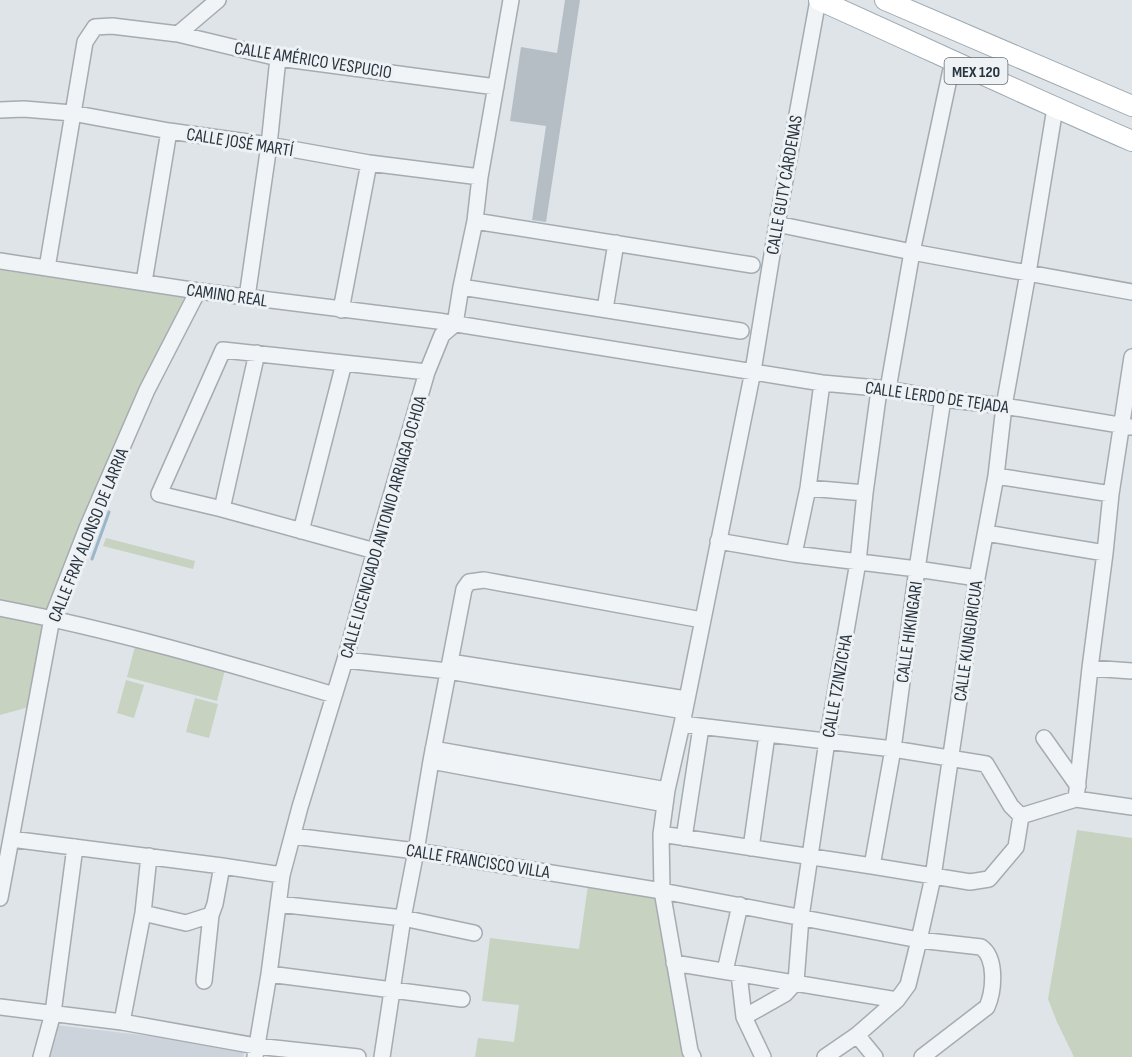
<svg xmlns="http://www.w3.org/2000/svg" width="1132" height="1057" font-family="'Sofia Sans Condensed',sans-serif">
	<rect width="100%" height="100%" fill="#dee4e8"/>
	<path fill="#cdd3da" d="M55 1025 245 1047 243 1057H47Z"/>
	<path fill="#c7d2c0" d="M0 270 185 296 49 607 29 707 0 715Z
		M106 538 195 561 193 569 103 546Z
		M135 646 225 670 217 701 127 677Z
		M126 680 144 685 134 718 117 713Z
		M195 698 218 704 209 738 186 732Z
		M1077 830 1132 838V1057H1074L1057 1022 1048 999Z
		M588 885 654 895 683 1057H475L478 1038 514 1042 519 1005 482 1001 490 938 579 949Z"/>
	<g fill="none" stroke-linecap="round" stroke-linejoin="round">
		<path stroke="#99b7c8" stroke-width="3" d="M92 559 109 512"/>
	</g>
	<path fill="#b6bec5" d="M565 0H580L546 222 532 220 546 126 510 121 521 47 557 53Z"/>
	<g fill="none" stroke-linecap="round" stroke-linejoin="round">
		<defs>
			<path id="minor" d="M178 34 218 0
				M0 110 24 109 72 113 169 131 269 145 369 163 480 177
				M475 221 752 265
				M777 224 912 252 1132 292
				M0 261 198 291 438 321 822 383 888 389 943 399 1004 406 1132 427
				M47 268 85 42 95 27 112 26 178 34 278 58 496 87
				M144 282 169 131
				M461 287 741 331
				M247 297 269 145 278 58
				M605 309 616 243
				M341 310 369 163
				M888 389 912 252 953 60
				M996 476 1111 494
				M808 488 865 493
				M222 509 257 353
				M301 531 344 363
				M986 533 1105 553
				M718 541 794 554 917 569 977 578
				M375 551 222 509 159 494 223 350 427 372
				M794 554 808 488 822 383
				M0 608C113 630 224 662 334 695
				M345 660 448 671 684 711
				M450 662 686 699
				M1090 668 1132 671
				M682 724 893 749 986 764 1011 806 1021 816
				M1044 738 1078 786
				M433 749 667 790
				M431 761 665 804
				M1076 799 1090 668 1105 553 1111 494 1132 357
				M1021 816 1076 799 1132 807
				M661 834 872 866 970 882 989 879 1016 847 1021 816
				M293 836 416 851 662 891 919 940 981 947C997 958 994 991 987 1007L922 1057
				M684 838 701 727
				M11 839 222 866 282 875
				M751 848 767 735
				M872 866 893 749 917 569 943 399
				M0 898 52 618 87 528 147 390 198 291
				M278 904 403 918 474 933
				M143 913 186 923 211 915 215 904 222 866
				M674 963 897 1000
				M725 971 740 905
				M269 974 462 999
				M739 974 744 1017 763 1057
				M204 981 211 915
				M0 1007 122 1022 256 1046 358 1057
				M744 1017 785 994 796 982 801 917 827 741 858 562 865 493 879 390
				M122 1022 143 913 149 856
				M857 1035 875 1057
				M41 1057 53 1013 75 847
				M255 1057 269 974 282 875 300 807 345 660 375 551 427 372 442 335 455 324 461 287 475 221 480 177 511 0
				M382 1057 403 918 416 851 431 761 464 589 469 582 484 580 702 620
				M693 1057 690 1051 662 891 661 834 667 790 682 724 753 371 777 224 818 0
				M825 1057 857 1035 897 1000 908 985 919 940 933 877 977 578 996 476 1004 406 1028 273 1055 108"/>
			<path id="major" d="M819 0C924 47 1027 96 1132 141
				M885 0 1132 106"/>
		</defs>
		<use href="#minor" stroke="#a4acb2" stroke-width="18"/>
		<use href="#major" stroke="#9eaab3" stroke-width="22"/>
		<use href="#minor" stroke="#f1f4f6" stroke-width="15"/>
		<use href="#major" stroke="#fff" stroke-width="20"/>
	</g>
	<g text-anchor="middle" stroke-width="6" stroke-linejoin="round" paint-order="stroke">
		<rect fill="#eef2f5" stroke="#636d76" stroke-width="1.5" x="944.5" y="58" width="63" height="26" rx="4.5"/>
		<g font-size="16" font-weight="bold" fill="#28343f">
			<text x="976" y="77">MEX 120</text>
		</g>
		<g font-size="18" fill="#28343f" stroke="#eef2f5">
			<text transform="translate(313 60) rotate(9)" y="6">CALLE AMÉRICO VESPUCIO</text>
			<text transform="translate(240 142) rotate(9)" y="6">CALLE JOSÉ MARTÍ</text>
			<text transform="translate(784 185) rotate(-80)" y="6">CALLE GUTY CÁRDENAS</text>
			<text transform="translate(227 295) rotate(8)" y="6">CAMINO REAL</text>
			<text transform="translate(937 397) rotate(8)" y="6">CALLE LERDO DE TEJADA</text>
			<text transform="translate(383 527) rotate(-74)" y="6">CALLE LICENCIADO ANTONIO ARRIAGA OCHOA</text>
			<text transform="translate(88 535) rotate(-68)" y="6">CALLE FRAY ALONSO DE LARRIA</text>
			<text transform="translate(909 632) rotate(-82)" y="6">CALLE HIKINGARI</text>
			<text transform="translate(968 641) rotate(-82)" y="6">CALLE KUNGURICUA</text>
			<text transform="translate(837 686) rotate(-80)" y="6">CALLE TZINZICHA</text>
			<text transform="translate(478 861) rotate(9)" y="6">CALLE FRANCISCO VILLA</text>
		</g>
	</g>
</svg>
